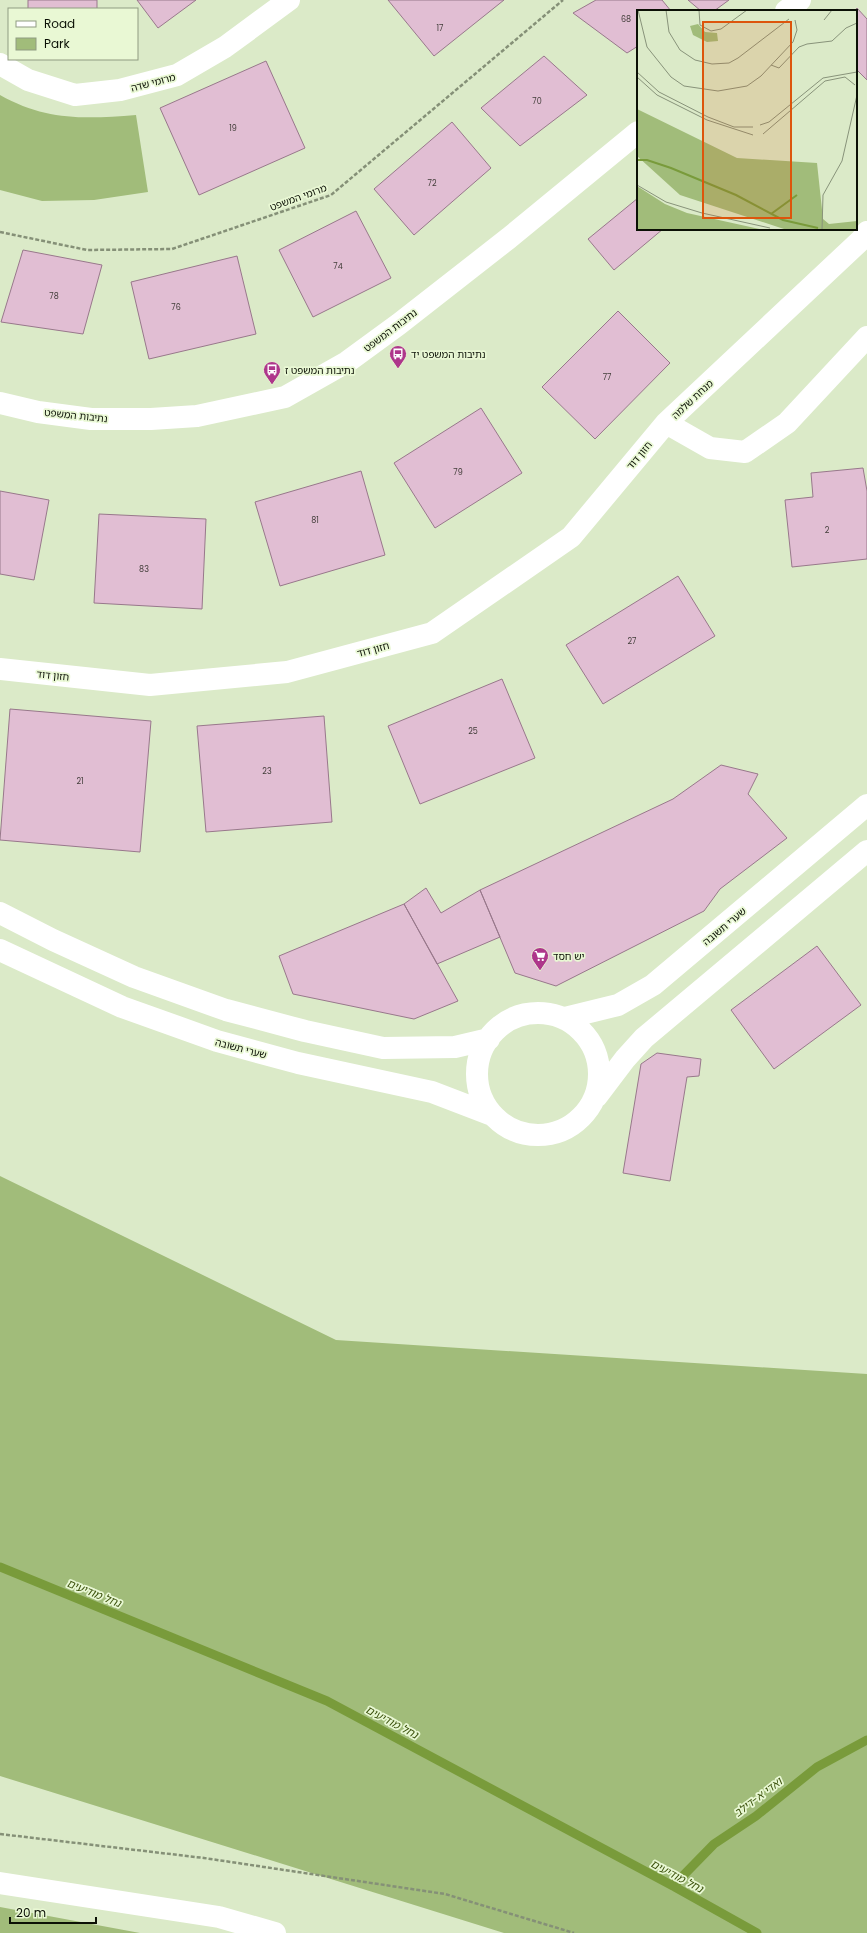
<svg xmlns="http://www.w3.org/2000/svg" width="867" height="1933" font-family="Poppins,'Noto Sans Hebrew',sans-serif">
	<rect width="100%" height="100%" fill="#dbeac8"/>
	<path fill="#a1bc7a" d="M0 95C46 121 85 119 136 115L148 192 94 200 42 201 0 190Z
		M0 1176 336 1340 867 1374V1933H504L0 1776Z
		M0 1907 140 1933H0Z"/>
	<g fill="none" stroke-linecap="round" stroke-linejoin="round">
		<path stroke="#799b3b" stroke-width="9" d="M0 1567 327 1701 673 1886 757 1933
			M673 1886 714 1844 756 1816 817 1767 867 1740"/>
	</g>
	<path fill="#e1bed3" stroke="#98788b" d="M28 0H97V9H28Z
		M137 0H196L158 28Z
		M388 0H504L434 56Z
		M596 0H662L671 11H638V46L627 53 573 13Z
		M688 0H729L714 11H701Z
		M857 8 867 19V80L856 69V11H854Z
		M544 56 587 95 520 146 481 108Z
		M266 61 305 148 199 195 160 108Z
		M452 122 491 168 414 235 374 189Z
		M638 198V229H663L614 270 588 239Z
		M356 211 391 278 313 317 279 250Z
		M23 250 102 265 83 334 1 322Z
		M237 256 256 334 149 359 131 282Z
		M618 311 670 363 595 439 542 387Z
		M481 408 522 473 435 528 394 463Z
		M863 468 867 491V559L792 567 785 500 813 497 811 473Z
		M361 471 385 555 280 586 255 502Z
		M0 491 49 500 34 580 0 574Z
		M99 514 206 519 202 609 94 603Z
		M678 576 715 636 603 704 566 645Z
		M502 679 535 758 420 804 388 726Z
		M10 709 151 721 140 852 0 840Z
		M324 716 332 822 206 832 197 726Z
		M721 765 758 774 748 794 787 838 720 889 704 911 556 986 515 973 480 890 673 799Z
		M426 888 441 913 480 890 500 937 437 964 404 904Z
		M404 904 458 1001 414 1019 293 994 279 956Z
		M817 946 861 1005 774 1069 731 1010Z
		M657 1053 701 1059 699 1076 687 1077 670 1181 623 1173 641 1064Z"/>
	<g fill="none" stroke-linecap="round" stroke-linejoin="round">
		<path stroke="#859077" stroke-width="2.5" stroke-dasharray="4 2" stroke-linecap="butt" d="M0 232 87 250 172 249 331 195 563 0
			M0 1834 204 1858 445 1894 574 1933"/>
		<path stroke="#fff" stroke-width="22" d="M786 11 800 0
			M0 64 28 80 75 95 120 90 177 75 225 47 289 0
			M0 403 38 412 91 419H151L197 416 285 397 347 362 399 324 509 238 638 132
			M666 423 710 448 745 452 787 423 867 337
			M0 669 150 685 287 672 432 633 571 537 666 423 861 240 867 232
			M0 913 53 940 134 977 226 1010 305 1031 383 1048 455 1047 489 1039
			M0 950 122 1007 217 1041 298 1063 432 1092 492 1115
			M477 1074a61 61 0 1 1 122 0a61 61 0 1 1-122 0Z
			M565 1018 618 1005 653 985 867 805
			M597 1096 625 1059 644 1038 867 851
			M0 1883 219 1917 275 1933"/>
	</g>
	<defs>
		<symbol id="bus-pin" viewBox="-11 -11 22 30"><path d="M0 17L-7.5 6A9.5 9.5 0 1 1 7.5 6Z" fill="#ae368b" stroke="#e9f8d4"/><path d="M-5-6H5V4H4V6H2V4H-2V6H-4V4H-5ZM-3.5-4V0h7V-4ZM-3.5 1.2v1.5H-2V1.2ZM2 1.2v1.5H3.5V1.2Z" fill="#fff"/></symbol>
		<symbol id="supermarket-pin" viewBox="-11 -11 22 30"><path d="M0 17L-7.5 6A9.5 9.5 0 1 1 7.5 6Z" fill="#ae368b" stroke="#e9f8d4"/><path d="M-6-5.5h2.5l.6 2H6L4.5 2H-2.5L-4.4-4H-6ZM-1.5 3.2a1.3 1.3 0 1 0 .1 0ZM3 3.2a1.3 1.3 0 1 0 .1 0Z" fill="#fff"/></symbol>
	</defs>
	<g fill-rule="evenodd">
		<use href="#bus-pin" x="388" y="344" width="20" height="27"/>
		<use href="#bus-pin" x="262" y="360" width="20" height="27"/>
		<use href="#supermarket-pin" x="530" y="946" width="20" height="27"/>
	</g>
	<g text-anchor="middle" stroke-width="3.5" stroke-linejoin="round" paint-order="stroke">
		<g font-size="8" fill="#403c38">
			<text x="626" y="22">68</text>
			<text x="440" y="31">17</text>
			<text x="537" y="104">70</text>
			<text x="233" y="131">19</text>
			<text x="432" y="186">72</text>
			<text x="338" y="269">74</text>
			<text x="54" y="299">78</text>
			<text x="176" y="310">76</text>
			<text x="607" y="380">77</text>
			<text x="458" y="475">79</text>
			<text x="315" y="523">81</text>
			<text x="827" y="533">2</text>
			<text x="144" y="572">83</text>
			<text x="632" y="644">27</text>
			<text x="473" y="734">25</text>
			<text x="267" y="774">23</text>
			<text x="80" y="784">21</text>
		</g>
		<g font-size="10" fill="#0b1005" stroke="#e9f8d4">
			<text transform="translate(153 82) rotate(-15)" y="4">מרומי שדה</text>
			<text transform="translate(298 197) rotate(-20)" y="4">מרומי המשפט</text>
			<text transform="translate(390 330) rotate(-37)" y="4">נתיבות המשפט</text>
			<text transform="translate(692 399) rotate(-43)" y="4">מנחת שלמה</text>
			<text transform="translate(76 415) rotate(6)" y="4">נתיבות המשפט</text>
			<text transform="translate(639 455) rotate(-50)" y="4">חזון דוד</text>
			<text transform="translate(373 649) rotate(-15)" y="4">חזון דוד</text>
			<text transform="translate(53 675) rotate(6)" y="4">חזון דוד</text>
			<text transform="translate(724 926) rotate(-40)" y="4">שערי תשובה</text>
			<text transform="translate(241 1048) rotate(15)" y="4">שערי תשובה</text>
		</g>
		<g font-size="10" fill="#0b1005" stroke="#e9f8d4" text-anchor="start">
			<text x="411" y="358">נתיבות המשפט יד</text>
			<text x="285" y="374">נתיבות המשפט ז</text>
			<text x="553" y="960">יש חסד</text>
		</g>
		<g font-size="11" font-style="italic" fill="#3b510c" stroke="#e9f8d4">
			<text transform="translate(94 1593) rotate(22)" y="4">נחל מודיעים</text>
			<text transform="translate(392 1722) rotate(28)" y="4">נחל מודיעים</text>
			<text transform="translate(758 1797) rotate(-37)" y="4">ואדי א-דילב</text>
			<text transform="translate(677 1876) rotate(28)" y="4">נחל מודיעים</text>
		</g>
	</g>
	<g transform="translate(637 10)">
		<rect width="220" height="220" fill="#dbeac8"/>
		<path d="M61 14 68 22 80 23 81 31 70 32 56 25 53 16ZM0 99 100 148 180 153 186 209 192 214 220 211V220H150L43 185 0 146ZM0 176 28 194 50 203 127 220H0Z" fill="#a1bc7a"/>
		<path fill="none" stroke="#799b3b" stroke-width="2" d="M0 150H10L34 158 99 185 146 210 181 218M134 204 160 185"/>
		<path fill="none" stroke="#88937a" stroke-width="1" d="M1 0 10 37 34 67 47 76 81 81 110 76 124 66 156 32 160 20 158 10M29 0 32 22 43 40 58 50 75 54 92 53 101 48 152 9M62 0 63 15 74 21 84 19 110 0M187 10 195 0M134 55 142 58 162 37 170 34 195 31 209 18 220 13M0 62 22 82 71 107 97 117H116M0 67 20 85 70 110 116 125M123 115 132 112 186 68 220 62M126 124 188 71 208 67 218 75M0 175 29 192 65 203 133 218M185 220 186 185 205 151 220 85"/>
		<path fill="#dd550c" fill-opacity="0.15" stroke="#dd550c" stroke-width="2" d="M66 12H154V208H66Z"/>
		<rect width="220" height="220" fill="none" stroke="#0b1005" stroke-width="2"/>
	</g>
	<rect x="8" y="8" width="130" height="52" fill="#e9f8d4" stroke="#909b81"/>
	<rect x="16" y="21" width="20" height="6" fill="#ffffff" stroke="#909b81"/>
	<text x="44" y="28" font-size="12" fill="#0b1005">Road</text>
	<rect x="16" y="38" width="20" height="12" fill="#a1bc7a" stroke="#909b81"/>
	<text x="44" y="48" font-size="12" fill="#0b1005">Park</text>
	<path d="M10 1917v6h86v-6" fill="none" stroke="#0b1005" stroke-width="2"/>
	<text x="16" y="1917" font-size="12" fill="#0b1005" stroke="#e9f8d4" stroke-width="3" paint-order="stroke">20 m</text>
</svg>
